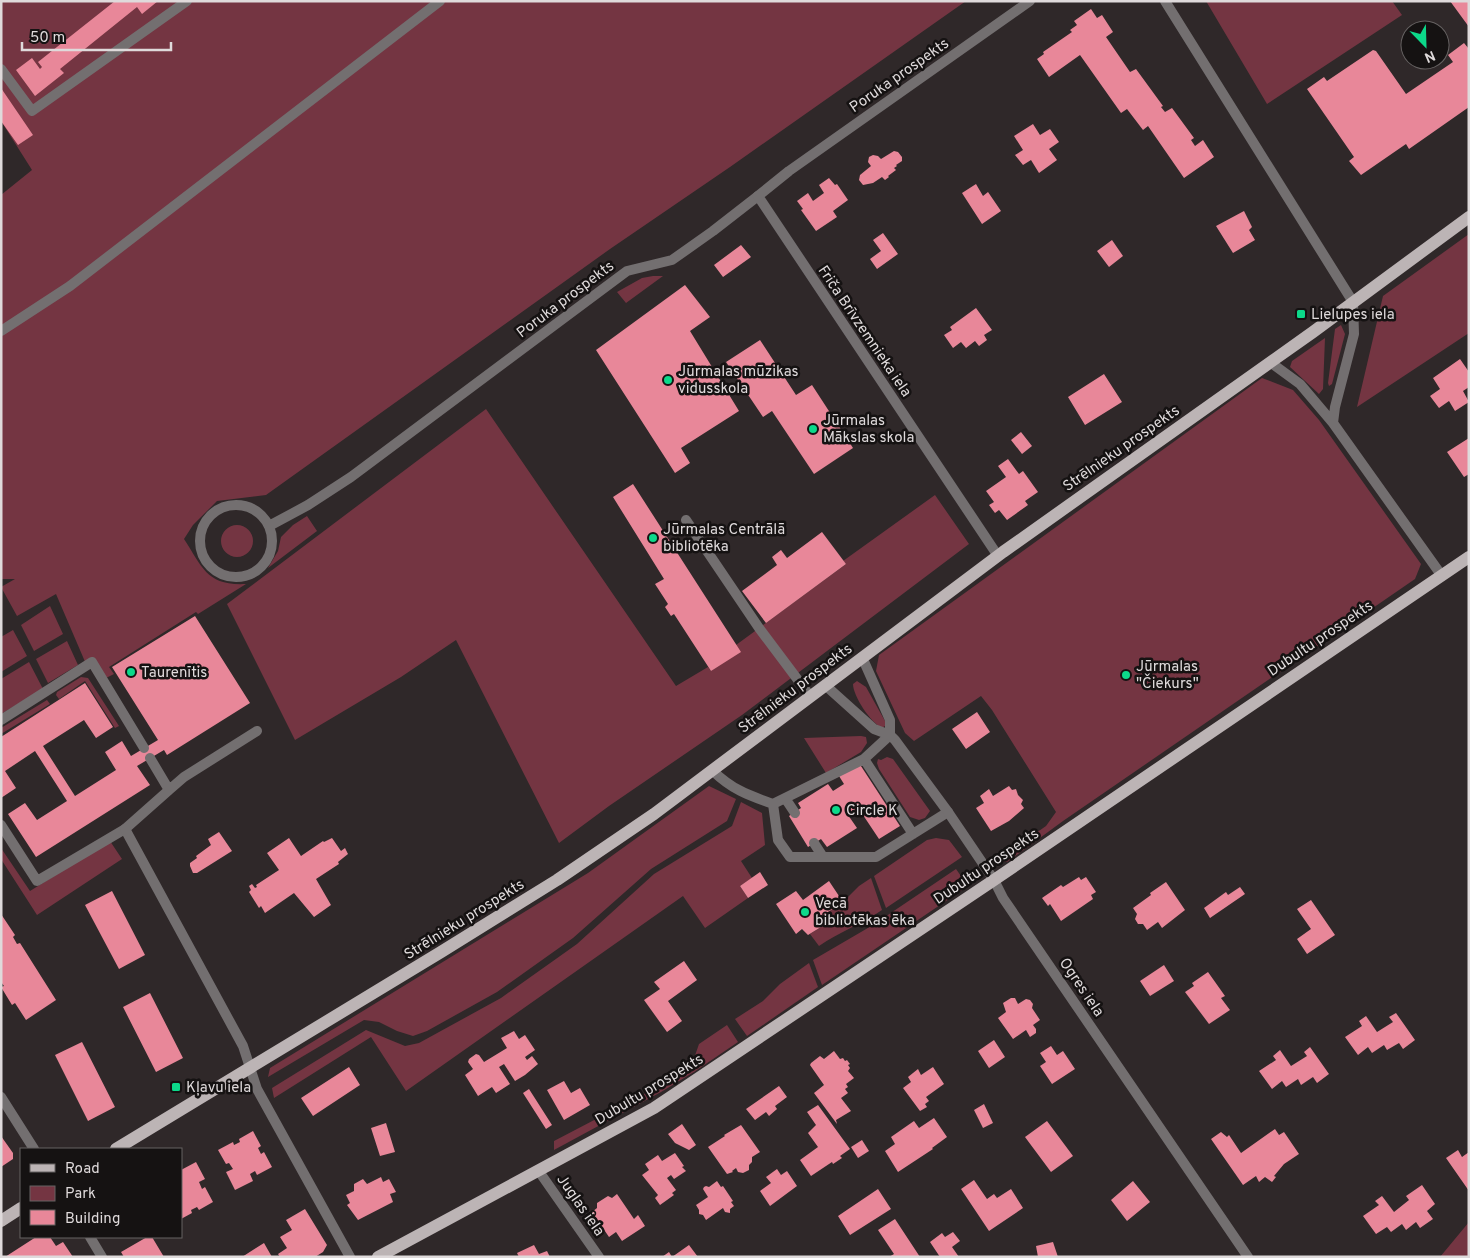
<svg xmlns="http://www.w3.org/2000/svg" width="1470" height="1258" font-family="Overpass,sans-serif">
	<rect width="100%" height="100%" fill="#2f2829"/>
	<path fill="#743542" d="M1 1H966L730 167 610 249 266 495 217 501 193 525 184 539C203 568 207 586 246 584L198 614 196 612 109 667 114 674 106 678 86 664 56 594 17 616 1 587 15 579H1V195L32 170 1 121Z
		M1206 1H1392L1402 15 1267 104Z
		M1469 234V333L1357 407 1383 296Z
		M653 276H663L626 303 617 292 642 278Z
		M1341 325 1345 334 1332 384 1329 386 1328 383 1335 329Z
		M1325 338 1323 389 1319 394 1290 367 1292 361Z
		M1262 378 1293 390 1319 420 1421 564 1415 579 1063 821 1007 862 996 861 1046 826 1056 812 992 710 981 696 914 741 905 733 876 671 879 655Z
		M486 409 676 686 708 667 711 671 736 645 846 564 843 561 935 495 969 544 742 715 609 806 559 843 456 640 401 677 295 740 227 604Z
		M307 516 317 531 268 568 278 551 281 537 293 525Z
		M221 541a16 16 0 1 1 32 0a16 16 0 1 1-32 0Z
		M50 606 63 634 34 651 21 625Z
		M13 630 27 656 1 672V637Z
		M67 641 78 665 48 683 36 659Z
		M29 662 43 689 1 714V679Z
		M81 677 88 678 119 726 115 728 85 681 59 699 56 695 57 692Z
		M857 681 866 687 885 721V726L882 728C871 723 853 696 853 684Z
		M47 700 50 704 1 734V728Z
		M861 736 866 737 867 743 861 752 826 773 804 738Z
		M887 757 893 759 930 811 925 818 919 820 910 817 879 769 877 763 878 759 881 760Z
		M709 786 736 799 727 821 651 869 573 938 497 992 427 1031 413 1036 397 1031 379 1022 364 1020 268 1077 270 1068 588 873Z
		M741 802 762 813 765 845 741 861 752 878 740 886 748 898 705 928 683 896 406 1091 371 1037 274 1098 272 1088 366 1030 405 1046 419 1043 501 998 577 944 654 874 732 826Z
		M936 838 949 840 962 857 886 908 874 876 927 840Z
		M110 841 122 859 37 915 1 859V848L30 891Z
		M956 869 968 886 822 985 813 960 873 925Z
		M871 878 882 910C862 924 839 932 819 946L810 934 821 927 816 920 843 902 859 886Z
		M809 963 818 987 747 1036 735 1019 763 1001 780 984Z
		M727 1025 738 1042 694 1072 661 1092 554 1150V1141L690 1070 699 1044Z
		M1469 1222V1257H1440Z"/>
	<path fill="#e88799" d="M115 1H158L142 14 137 7 60 69 64 73 35 96 16 70 32 58 40 69 42 67 38 62Z
		M1450 1H1469V27Z
		M1091 9 1097 18 1102 15 1113 32 1106 37 1130 72 1136 69 1163 106 1161 107 1165 112 1172 108 1194 138 1191 140 1195 146 1203 140 1214 157 1184 178 1148 126 1143 130 1127 109 1121 113 1080 55 1049 77 1037 59 1044 54 1043 52 1072 32 1070 30 1077 25 1074 21Z
		M1464 43 1469 49V107L1409 149 1406 144 1361 175 1349 161 1354 157 1307 89 1324 77 1327 81 1373 50 1376 51 1406 94 1453 62 1448 55Z
		M1 88 33 135 18 145 1 121Z
		M1033 124 1040 135 1050 129 1059 142 1049 149 1057 160 1039 173 1031 160 1023 165 1015 155 1023 150 1014 136Z
		M894 151 898 152 902 157V161L896 165 897 166 894 168 896 170 888 176 889 177 885 180 882 177 873 183 863 185 859 180 860 175 871 166 868 162 869 157 873 155 878 156 881 159Z
		M829 178 835 185 837 184 848 200 833 211 837 217 816 231 801 210 803 209 797 201 808 193 813 201 824 193 819 185Z
		M976 184 983 196 988 192 1001 211 982 224 962 193Z
		M1244 211 1252 227 1249 230 1255 240 1233 253 1216 226Z
		M883 233 898 254 877 269 870 259 881 251 873 240Z
		M1112 240 1123 256 1109 267 1097 251Z
		M741 245 751 257 723 277 714 265Z
		M685 285 710 317 690 331 739 411 681 448 690 463 675 473 596 350Z
		M976 308 992 330 984 335 987 340 979 346 975 341 966 348 961 342 953 348 944 335 952 330 950 327Z
		M760 340 796 395 812 385 853 448 814 474 772 411 763 417 726 362Z
		M1460 359 1469 372V387L1463 391 1469 402 1455 411 1449 401 1439 408 1430 396 1440 389 1433 378Z
		M1104 374 1122 402 1085 425 1068 397Z
		M1021 432 1032 446 1022 454 1011 440Z
		M1469 438V474L1464 477 1447 452Z
		M1008 459 1019 474 1023 471 1038 492 1025 501 1028 505 1007 520 999 510 995 513 989 505 994 502 986 491 1006 477 998 466Z
		M633 484 741 652 711 671 674 614 671 616 665 607 668 604 655 584 664 579 613 497Z
		M822 532 846 564 766 623 742 591 777 565 772 557 781 550 787 558Z
		M195 616 250 703 167 755 164 750 137 766 150 785 36 857 8 814 25 803 37 820 67 801 35 751 5 771 16 788 1 798V737L85 683 113 727 96 738 84 720 43 746 75 796 116 770 105 752 122 741 131 756 158 740 112 667Z
		M977 712 990 732 966 749 952 729Z
		M859 763 900 826 879 839 859 809 848 815 857 828 827 847 821 839 808 847 789 816 801 808 798 803 828 784 833 791 844 784 839 776Z
		M1009 786 1012 790 1016 789 1018 795 1023 800 1021 804 1024 808 1009 821 991 831 976 808 984 803 980 796 989 789 993 796Z
		M219 832 232 851 197 873H193L190 866V863L197 858 196 856 211 845 208 839Z
		M289 838 301 856 323 841 324 842 332 838 341 851 345 848 348 854 338 862 339 864 316 879 331 905 314 917 294 893 265 913 261 906 259 908 249 892 251 890 249 886 252 884 255 888 257 887 256 885 279 870 267 853Z
		M760 872 768 885 748 898 740 886Z
		M1079 877 1081 880 1086 877 1096 892 1091 895 1093 899 1061 921 1050 904 1048 906 1042 898 1061 885 1063 887Z
		M829 881 843 902 816 920 821 927 808 935 802 929 796 934 776 904 796 891 803 900Z
		M1166 882 1185 910 1162 928 1158 922 1147 930 1143 924H1138L1135 919 1137 914 1133 908 1151 895 1150 893Z
		M1240 887 1245 894 1210 918 1204 908 1226 892 1228 895Z
		M112 891 145 955 119 969 85 905Z
		M1311 900 1335 935 1307 954 1297 939 1311 929 1297 909Z
		M1 914 15 935 13 937 17 944 20 943 56 1000 26 1020 15 1003 12 1005 1 987 4 986 1 982Z
		M684 961 697 980 668 1001 682 1021 667 1032 644 1000 660 989 654 982Z
		M1164 965 1174 981 1150 996 1140 981Z
		M1208 972 1225 996 1221 998 1230 1010 1209 1024 1185 992 1194 986 1192 983Z
		M150 993 183 1058 156 1072 123 1007Z
		M1011 998H1015L1018 1004 1026 999 1030 1000 1033 1004 1032 1008 1040 1020 1033 1025 1036 1029V1033L1030 1037 1026 1030 1013 1039 998 1018 1006 1012 1003 1003Z
		M1396 1013 1415 1040 1403 1049 1399 1043 1387 1050 1384 1045 1372 1053 1368 1047 1358 1055 1345 1037 1362 1026 1359 1021 1366 1016 1377 1032 1393 1022 1389 1017Z
		M514 1031 519 1039 525 1035 535 1050 525 1057 527 1060 532 1056 538 1064 525 1075 515 1081 504 1064 499 1067 510 1084 496 1093 492 1087 478 1096 465 1075 473 1069 468 1062 469 1059 476 1054 479 1055 484 1062 507 1048 501 1038Z
		M994 1040 1005 1057 989 1068 978 1051Z
		M82 1042 115 1107 88 1121 55 1055Z
		M1051 1046 1057 1055 1063 1051 1075 1069 1052 1084 1040 1066 1046 1062 1040 1053Z
		M1310 1047 1329 1074 1317 1083 1313 1077 1301 1085 1298 1079 1286 1087 1282 1081 1272 1089 1259 1071 1276 1060 1273 1056 1280 1050 1291 1066 1307 1056 1304 1052Z
		M834 1051 840 1059 843 1058 845 1061 847 1060 850 1064 848 1065 850 1068 848 1071 854 1078 846 1084 848 1087 845 1089 848 1093 841 1098 851 1111 836 1120 837 1124 814 1093 824 1085 810 1065 811 1063 820 1056 824 1059Z
		M349 1067 360 1085 313 1116 301 1098Z
		M933 1067 944 1084 926 1097 929 1101 925 1104 927 1107 920 1111 903 1088 911 1082 908 1077 918 1069 921 1075Z
		M564 1081 571 1093 580 1088 590 1105 564 1120 547 1090Z
		M779 1086 787 1097 775 1106 777 1109 769 1116 766 1112 755 1120 746 1109Z
		M529 1089 552 1125 546 1129 523 1093Z
		M984 1104 993 1123 983 1128 974 1110Z
		M818 1105 850 1149 840 1156 842 1158 833 1164 832 1162 811 1176 800 1160 818 1147 808 1133 816 1125 807 1112Z
		M934 1118 947 1137 932 1148 933 1149 898 1172 885 1151 895 1144 891 1137 914 1121 919 1128Z
		M1047 1121 1073 1156 1051 1172 1025 1137Z
		M386 1123 395 1152 380 1156 371 1128Z
		M682 1124 696 1145 689 1150 675 1143 668 1134Z
		M741 1125 760 1152 752 1157V1162L749 1165V1170L743 1173 738 1172 736 1168 732 1171 733 1172 727 1174 708 1147 725 1136 724 1135Z
		M1275 1129 1279 1135 1284 1132 1299 1154 1284 1164 1274 1176 1276 1177 1272 1182 1265 1177 1259 1182 1256 1176 1243 1185 1211 1139 1221 1132 1227 1137 1229 1135 1241 1153Z
		M253 1131 261 1146 258 1148 261 1154 264 1152 272 1167 257 1175 255 1171 250 1174 253 1181 235 1190 226 1172 233 1169 229 1163 226 1164 218 1150 233 1142 234 1145 240 1142 239 1139Z
		M1 1136 13 1153V1159L1 1167Z
		M862 1140 869 1151 858 1158 851 1147Z
		M1458 1150 1462 1157 1469 1152V1191L1446 1158Z
		M675 1153 684 1166 682 1167 686 1171 674 1179 671 1175 667 1178 676 1190 672 1193 674 1195 660 1205 655 1198 658 1195 642 1175 649 1170 645 1164 658 1155 662 1161Z
		M196 1162 205 1179 199 1182 202 1189 205 1187 213 1202 199 1210 197 1207 191 1210 192 1213 181 1219V1170Z
		M777 1169 781 1175 787 1171 797 1186 770 1206 760 1191 771 1183 766 1177Z
		M381 1177 383 1182 389 1179 396 1192 390 1194 393 1202 358 1220 347 1205 350 1203 346 1195 354 1191V1184L363 1179 367 1184Z
		M974 1180 987 1199 994 1194 997 1198 1011 1189 1023 1208 989 1231 961 1189Z
		M717 1181 721 1187 723 1186 733 1201 731 1202 734 1206 730 1209V1213L725 1212 723 1208 706 1220 703 1215 699 1214V1210L696 1205 708 1197 703 1189 704 1187 706 1186 709 1187Z
		M1133 1181 1150 1202 1127 1221 1111 1200Z
		M1422 1185 1435 1204 1427 1211 1433 1219 1420 1228 1416 1222 1406 1230 1402 1224 1391 1232 1387 1227 1376 1234 1363 1216 1379 1205 1375 1201 1382 1196 1394 1212 1409 1200 1406 1196Z
		M878 1189 891 1209 850 1235 838 1216Z
		M617 1194 634 1219 638 1215 645 1226 622 1241 616 1232 609 1237 592 1212 597 1208V1203L608 1196 612 1198Z
		M305 1209 327 1245 323 1252 315 1257H280L278 1254 287 1248 280 1237 292 1230 286 1220Z
		M895 1219 920 1257H889L894 1254 878 1230Z
		M953 1232 960 1241 952 1247 959 1257H940L930 1242 942 1233 945 1237Z
		M36 1237H50L56 1246 63 1242 73 1257H5Z
		M147 1237H152L164 1257H124L121 1252Z
		M1053 1242 1058 1257H1038L1036 1246Z
		M264 1243 272 1257H242Z
		M534 1245 539 1254 547 1251 550 1257H519L517 1253Z
		M689 1245 698 1257H662L669 1252 672 1257Z"/>
	<g fill="none" stroke-linecap="round" stroke-linejoin="round">
		<path stroke="#736f70" stroke-width="10" d="M1 69 32 111 187 1
			M1 331 70 286 440 1
			M200 541a36 36 0 1 1 72 0a36 36 0 1 1-72 0Z
			M686 520 759 628 810 696
			M269 526 308 505 351 477 627 271 672 260 713 231 758 196
			M1 720 92 662 144 748
			M864 759 913 834
			M713 771C733 790 748 795 773 804L864 759 890 735
			M169 790 184 777 257 731
			M785 798 795 813
			M773 804 778 840 790 857H876L948 812
			M1 825 37 881 125 829 169 790 150 758
			M814 843 823 857"/>
		<path stroke="#736f70" stroke-width="10" d="M1165 1 1353 302 1354 334 1335 407 1333 423
			M1270 362 1300 384 1333 423 1442 576
			M998 556 758 196 789 171 1030 1
			M862 657 890 720V735
			M825 685 874 729 890 735 895 740 948 812 994 880 1003 898 1248 1257
			M125 829 243 1046 257 1089 350 1257
			M1 1097 34 1149
			M538 1170 599 1257
			M90 1237 102 1257"/>
		<path stroke="#bcb4b5" stroke-width="12" d="M116 1149 441 952 557 880 654 814 1003 552 1313 332 1469 217
			M1 1221 21 1208
			M378 1257 654 1108 994 880 1469 557"/>
	</g>
	<g fill="#0cd98a" stroke="#151212" stroke-width="2">
		<rect x="1296" y="309" width="10" height="10" rx="2.5"/>
		<circle cx="668" cy="380" r="5"/>
		<circle cx="813" cy="429" r="5"/>
		<circle cx="653" cy="538" r="5"/>
		<circle cx="131" cy="672" r="5"/>
		<circle cx="1126" cy="675" r="5"/>
		<circle cx="836" cy="810" r="5"/>
		<circle cx="805" cy="912" r="5"/>
		<rect x="171" y="1082" width="10" height="10" rx="2.5"/>
	</g>
	<g text-anchor="middle" stroke-width="5" stroke-linejoin="round" paint-order="stroke">
		<g font-size="15" fill="#dfdadb" stroke="#151212">
			<text transform="translate(899 75) rotate(-35)" y="5">Poruka prospekts</text>
			<text transform="translate(565 299) rotate(-37)" y="5">Poruka prospekts</text>
			<text transform="translate(865 331) rotate(56)" y="5">Friča Brīvzemnieka iela</text>
			<text transform="translate(1121 448) rotate(-35)" y="5">Strēlnieku prospekts</text>
			<text transform="translate(1320 638) rotate(-34)" y="5">Dubultu prospekts</text>
			<text transform="translate(795 688) rotate(-37)" y="5">Strēlnieku prospekts</text>
			<text transform="translate(986 866) rotate(-34)" y="5">Dubultu prospekts</text>
			<text transform="translate(464 919) rotate(-32)" y="5">Strēlnieku prospekts</text>
			<text transform="translate(1082 987) rotate(56)" y="5">Ogres iela</text>
			<text transform="translate(649 1089) rotate(-31)" y="5">Dubultu prospekts</text>
			<text transform="translate(581 1205) rotate(55)" y="5">Juglas iela</text>
		</g>
		<g font-size="15" fill="#dfdadb" stroke="#151212" text-anchor="start">
			<text x="1311" y="319">Lielupes iela</text>
			<text x="678" y="376">Jūrmalas mūzikas<tspan x="678" dy="17">vidusskola</tspan></text>
			<text x="823" y="425">Jūrmalas<tspan x="823" dy="17">Mākslas skola</tspan></text>
			<text x="663" y="534">Jūrmalas Centrālā<tspan x="663" dy="17">bibliotēka</tspan></text>
			<text x="1136" y="671">Jūrmalas<tspan x="1136" dy="17">"Čiekurs"</tspan></text>
			<text x="141" y="677">Taurenītis</text>
			<text x="846" y="815">Circle K</text>
			<text x="815" y="908">Vecā<tspan x="815" dy="17">bibliotēkas ēka</tspan></text>
			<text x="186" y="1092">Kļavu iela</text>
		</g>
	</g>
	<rect width="1470" height="1258" fill="none" stroke="#dfdadb" stroke-width="5"/>
	<rect x="20" y="1148" width="162" height="90" fill="#151212" stroke="#666262"/>
	<rect x="30" y="1164" width="25" height="8" fill="#bcb4b5" stroke="#666262"/>
	<text x="65" y="1173" font-size="15" fill="#dfdadb">Road</text>
	<rect x="30" y="1186" width="25" height="15" fill="#743542" stroke="#666262"/>
	<text x="65" y="1198" font-size="15" fill="#dfdadb">Park</text>
	<rect x="30" y="1210" width="25" height="15" fill="#e88799" stroke="#666262"/>
	<text x="65" y="1223" font-size="15" fill="#dfdadb">Building</text>
	<g transform="translate(1425 45) rotate(157)"><circle r="24" fill="#151212" stroke="#666262"/>
	<path d="M0-4L9 19L0 12L-9 19Z" fill="#0cd98a"/>
	<text y="-8" font-size="14" font-weight="bold" text-anchor="middle" fill="#dfdadb">N</text>
	</g>
	<path d="M22 42v8h149v-8" fill="none" stroke="#dfdadb" stroke-width="2.5"/>
	<text x="30" y="42" font-size="15" fill="#dfdadb" stroke="#151212" stroke-width="4" paint-order="stroke">50 m</text>
</svg>
